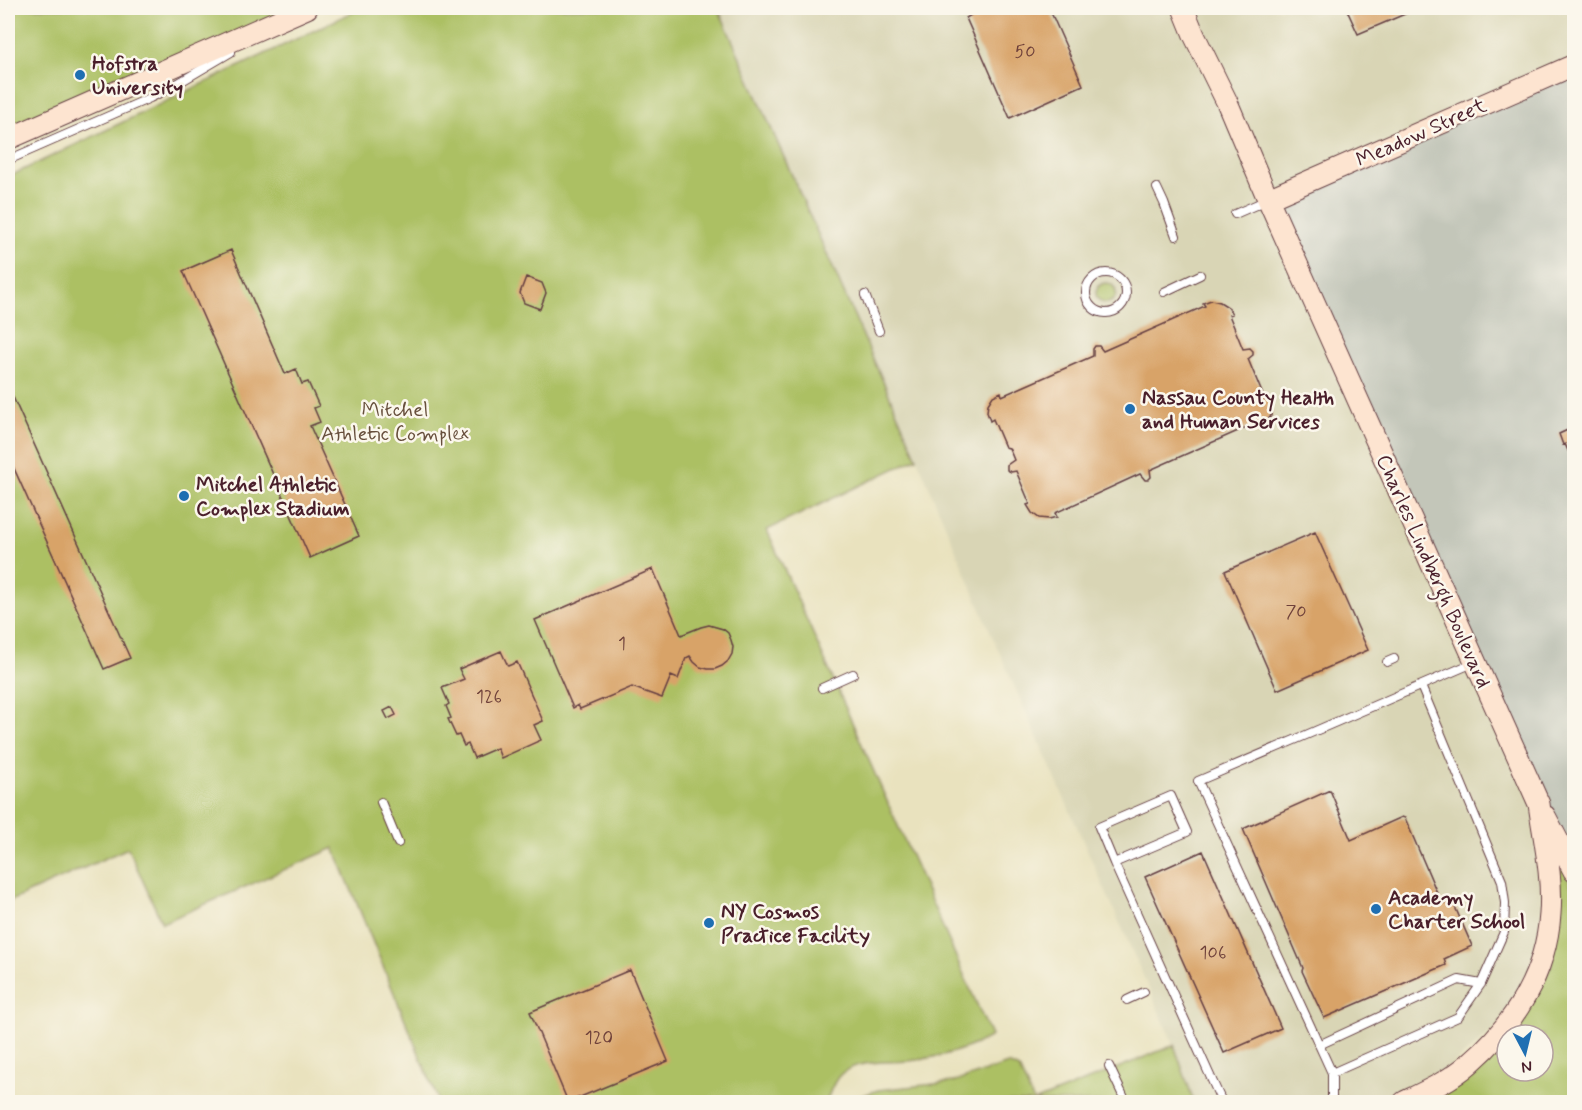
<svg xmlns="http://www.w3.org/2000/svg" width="1582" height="1110" font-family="Mynerve,sans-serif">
	<rect width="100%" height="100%" fill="#fbf7ec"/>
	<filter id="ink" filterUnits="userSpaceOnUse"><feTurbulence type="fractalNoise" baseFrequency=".0167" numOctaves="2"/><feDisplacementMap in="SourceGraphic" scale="12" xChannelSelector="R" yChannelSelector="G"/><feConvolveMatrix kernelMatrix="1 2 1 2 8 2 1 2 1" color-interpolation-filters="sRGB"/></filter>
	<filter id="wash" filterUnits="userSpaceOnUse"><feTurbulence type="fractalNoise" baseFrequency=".008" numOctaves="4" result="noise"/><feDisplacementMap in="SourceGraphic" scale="24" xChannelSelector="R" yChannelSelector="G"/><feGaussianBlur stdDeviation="1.35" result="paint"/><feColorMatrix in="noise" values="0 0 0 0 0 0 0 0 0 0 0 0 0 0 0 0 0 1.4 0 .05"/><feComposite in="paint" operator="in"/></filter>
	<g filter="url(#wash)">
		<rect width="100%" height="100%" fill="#e9e2be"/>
		<path fill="#d9d5b5" d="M718 8H1574V67L1539 801 1552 875 1523 1005 1409 1102H1194L1174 1045 993 638 917 458Z"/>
		<path fill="#c3c6b9" d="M1574 67V875L1272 201Z"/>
		<path fill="#acc064" stroke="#7b7048" stroke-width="1.5" d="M8 8H307L8 139Z
			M361 8H718L917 458 767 530 991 1036C968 1050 943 1056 917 1060 894 1064 859 1058 841 1074 833 1081 830 1093 826 1102H439L334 848 162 923 128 848 8 902V177Z
			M1096 293a10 10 0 1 1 20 0a10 10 0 1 1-20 0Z
			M1555 844 1574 893V1102H1426L1459 1085 1507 1038V1071H1543V1035H1510L1518 1027 1551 966 1558 880Z
			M1174 1045 1194 1102H855L861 1096 878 1090 954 1082 1008 1064 1019 1069 1034 1102Z"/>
		<g id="blocks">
			<path fill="#d8a368" d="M968 8H1049L1083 85 1010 118 966 18 971 15Z
				M1346 8H1419L1358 34Z
				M231 250 285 374 296 369 302 384 308 382 319 406 314 408 320 422 310 426 359 536 310 558 183 271Z
				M526 277 542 283 546 293 540 309 524 303 520 293Z
				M1211 300 1220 302 1228 307 1232 314 1229 315 1243 349 1250 348 1253 351V355L1248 359 1265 400 1269 398 1272 407 1271 416 1265 423 1258 427 1256 423 1150 470 1151 477 1148 480H1145L1140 474 1055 513 1057 517 1049 519 1039 518 1032 513 1027 505 1030 504 1016 471 1011 472 1007 470V465L1014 460 1009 448 1005 447 993 419 990 421 987 412 988 404 993 396 1001 392 1002 396 1093 356V349L1095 346H1099L1103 351 1205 306 1203 303Z
				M8 386 130 658 104 669 8 455Z
				M1574 427V464L1565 444 1563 445 1559 434Z
				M1315 532 1368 650 1277 690 1225 571Z
				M653 569 681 635 701 627 709 625 723 629 728 633 731 640 733 647 732 654 728 661 722 666 715 669H708L700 667 694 662 690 656 686 658 678 679 671 676 662 698 632 687 580 709 578 705 573 708 535 620Z
				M501 651 508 666 517 662 543 721 534 725 541 740 501 758 497 748 474 758 468 744 464 746 459 735 456 736 448 719 451 718 446 706 449 704 442 688 464 679 459 669Z
				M392 707 396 715 388 719 384 711Z
				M1330 790 1351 840 1402 817 1405 818 1441 902 1445 903 1452 900 1472 946 1444 959 1446 965 1324 1018 1302 971 1303 968 1243 829Z
				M1203 851 1281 1028 1224 1053 1145 877Z
				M630 970 668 1061 568 1102 530 1012Z"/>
		</g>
	</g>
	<g filter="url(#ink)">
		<use href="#blocks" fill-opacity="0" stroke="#623c41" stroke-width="1.5"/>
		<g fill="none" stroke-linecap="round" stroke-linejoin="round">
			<defs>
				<path id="lane" d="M8 160 150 98 170 88 231 52
					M1157 188 1164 203 1176 236
					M1235 214 1267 200
					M1086 293a20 20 0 1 1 40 0a20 20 0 1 1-40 0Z
					M1164 292 1200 275
					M865 295 879 331
					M1387 662 1394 659
					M1421 686 1502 881 1505 903 1504 932 1481 984 1458 1017 1332 1073 1198 781C1290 742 1381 703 1473 663
					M822 688 853 674
					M381 802 398 843
					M1114 863 1187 832 1171 796 1099 827 1114 863 1211 1078 1222 1102
					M1127 1000 1144 992
					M1319 1045 1459 980 1481 984
					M1109 1066 1126 1102
					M1332 1073V1102"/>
				<path id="secondary" d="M1183 8 1194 35 1227 102 1268 199 1539 804C1544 840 1553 877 1550 914 1546 973 1515 1024 1470 1063 1451 1080 1427 1091 1404 1102
					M8 139 307 8
					M1268 199 1574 65
					M1545 816 1574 871"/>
			</defs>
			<use href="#lane" stroke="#623c41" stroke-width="10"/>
			<use href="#secondary" stroke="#623c41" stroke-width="23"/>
			<use href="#lane" stroke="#fff" stroke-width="8"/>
			<use href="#secondary" stroke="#fde4d0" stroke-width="21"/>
		</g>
	</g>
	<g fill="#1f6fb2" stroke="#fbf7ec" stroke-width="2">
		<circle cx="80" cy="75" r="6"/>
		<circle cx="1130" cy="409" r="6"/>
		<circle cx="184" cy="496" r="6"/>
		<circle cx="1376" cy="909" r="6"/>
		<circle cx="709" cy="923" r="6"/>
	</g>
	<g text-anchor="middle" stroke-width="5" stroke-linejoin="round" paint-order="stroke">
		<g font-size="18" fill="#6e403a">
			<text x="1025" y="57">50</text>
			<text x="1296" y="617">70</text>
			<text x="622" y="649">1</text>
			<text x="489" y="702">126</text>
			<text x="1213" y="958">106</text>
			<text x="599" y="1043">120</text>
		</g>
		<g font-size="21" font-weight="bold" fill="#4a1f2b" stroke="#fbf7ec" text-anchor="start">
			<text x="92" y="70">Hofstra<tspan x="92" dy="24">University</tspan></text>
			<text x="1142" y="404">Nassau County Health<tspan x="1142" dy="24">and Human Services</tspan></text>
			<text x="196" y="491">Mitchel Athletic<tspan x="196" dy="24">Complex Stadium</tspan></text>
			<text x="1388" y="904">Academy<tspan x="1388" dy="24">Charter School</tspan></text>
			<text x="721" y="918">NY Cosmos<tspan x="721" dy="24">Practice Facility</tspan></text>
		</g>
		<g font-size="21" fill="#4a1f2b" stroke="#fbf7ec">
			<text transform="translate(1421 132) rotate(-24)" y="7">Meadow Street</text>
			<text transform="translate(1434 571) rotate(66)" y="7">Charles Lindbergh Boulevard</text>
		</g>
		<g font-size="21" fill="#674f3c" stroke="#fbf7ec">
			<text x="395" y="416">Mitchel<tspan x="395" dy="24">Athletic Complex</tspan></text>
		</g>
	</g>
	<rect width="1582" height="1110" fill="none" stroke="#fbf7ec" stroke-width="30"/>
	<g transform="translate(1525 1053) rotate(173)"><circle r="28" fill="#fbf7ec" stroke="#b4a19f" stroke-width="1.5"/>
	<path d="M0-4.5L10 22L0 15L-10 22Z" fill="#1f6fb2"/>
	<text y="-9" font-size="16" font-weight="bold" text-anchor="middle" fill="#4a1f2b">N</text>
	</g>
</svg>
